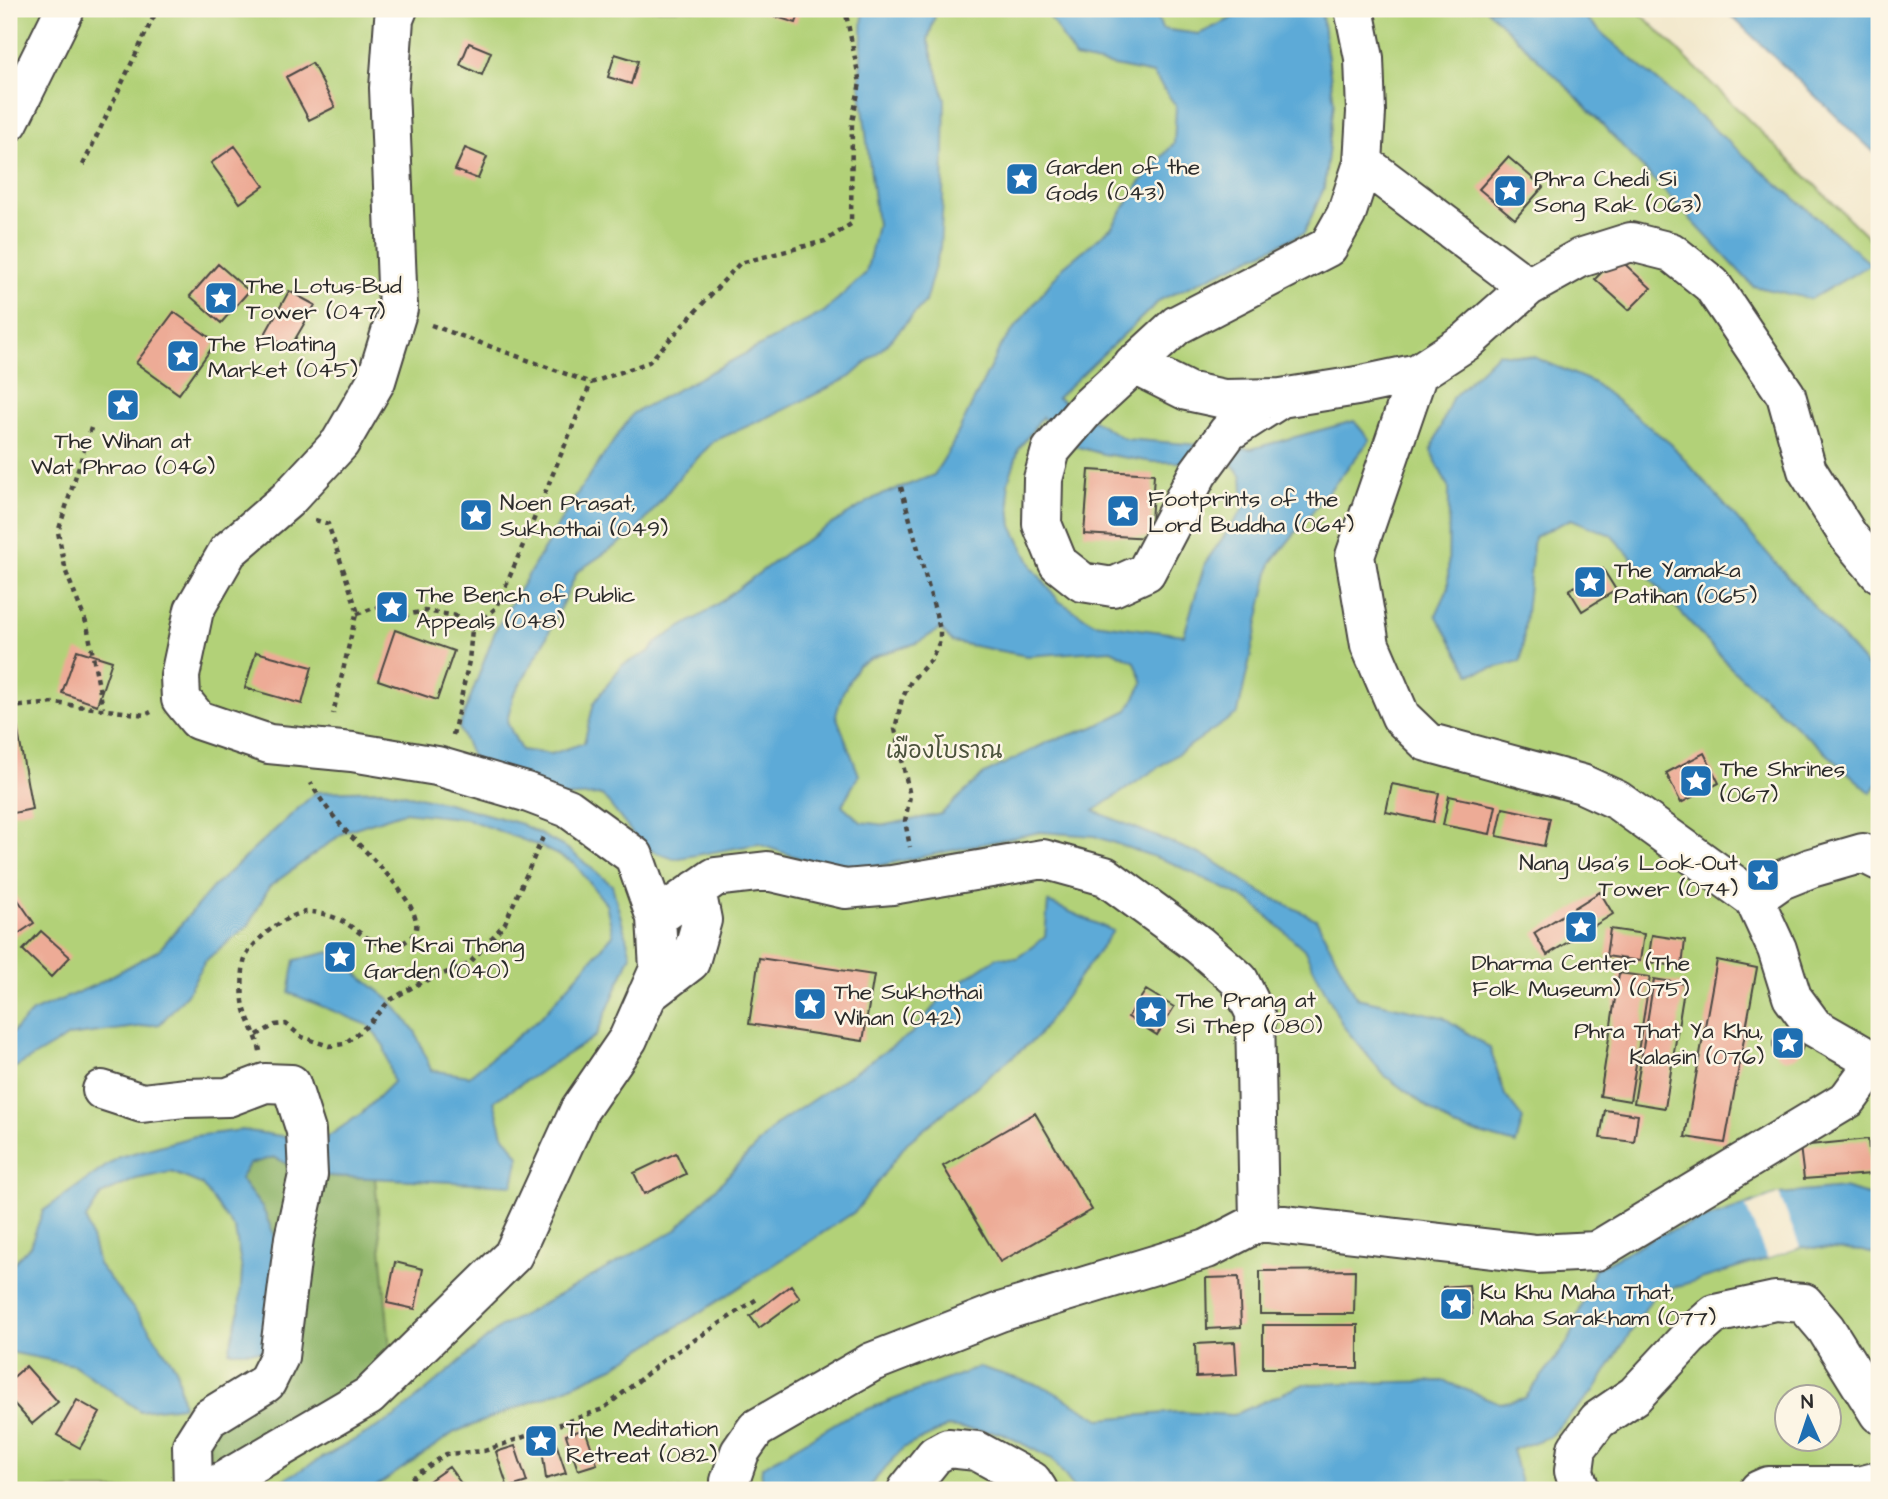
<svg xmlns="http://www.w3.org/2000/svg" width="1888" height="1499" font-family="'Architects Daughter','Playpen Sans Thai',sans-serif">
	<rect width="100%" height="100%" fill="#fcf5e5"/>
	<filter id="ink" filterUnits="userSpaceOnUse"><feTurbulence type="fractalNoise" baseFrequency=".0143" numOctaves="2"/><feDisplacementMap in="SourceGraphic" scale="14" xChannelSelector="R" yChannelSelector="G"/><feConvolveMatrix kernelMatrix="1 2 1 2 8 2 1 2 1" color-interpolation-filters="sRGB"/></filter>
	<filter id="wash" filterUnits="userSpaceOnUse"><feTurbulence type="fractalNoise" baseFrequency=".00686" numOctaves="4" result="noise"/><feDisplacementMap in="SourceGraphic" scale="28" xChannelSelector="R" yChannelSelector="G"/><feGaussianBlur stdDeviation="1.57" result="paint"/><feColorMatrix in="noise" values="0 0 0 0 0 0 0 0 0 0 0 0 0 0 0 0 0 1.4 0 .05"/><feComposite in="paint" operator="in"/></filter>
	<g filter="url(#wash)">
		<rect width="100%" height="100%" fill="#f2e7ca"/>
		<path fill="#b2d178" stroke="#6e7e52" stroke-width="2" fill-rule="evenodd" d="M9 9H1636L1879 248V1490H9ZM1786 1398H1828V1440H1786Z"/>
		<path fill="#8db368" stroke="#5c6f4a" stroke-width="2" d="M274 1157 308 1175 375 1178 390 1349 398 1369 208 1490 209 1418 266 1383 263 1209 240 1179 249 1164Z"/>
		<path fill="#5daad7" stroke="#446a81" stroke-width="2" fill-rule="evenodd" d="M863 9H937L928 40 945 99 943 200 940 248 925 302 885 346 850 377 784 410 714 441 682 474 636 532 577 572 543 645 513 696 507 722 521 750 551 754 584 743 594 703 622 665 649 652 658 641 705 613 790 550 876 497 934 475 951 447 1000 347 1063 267 1112 227 1139 184 1174 143 1176 106 1153 74 1075 58 1045 9H1155L1162 29 1199 34 1239 15 1242 9H1321L1334 102 1324 188 1304 233 1160 300 1057 398 1125 439 1251 449 1354 421 1370 440 1271 563 1238 713 1094 811 1211 859 1262 893 1316 919 1357 998 1443 1017 1490 1048 1505 1095 1523 1119 1516 1144 1454 1127 1384 1075 1343 1026 1304 949 1250 901 1172 863 1094 836 1040 832 844 873 758 844 674 859 644 848 602 795 556 797 475 763 459 728 496 629 575 497 633 413 824 312 866 273 877 225 860 83ZM1042 417 1071 445 1103 454 1153 462H1230L1242 476 1244 508 1205 563 1184 635 1094 623 1059 601 1033 568 1012 526 1008 483 1019 449ZM940 629 953 642 1027 656 1111 650 1135 662 1143 683 1128 710 1094 727 1048 742 984 774 941 814 885 825 861 822 842 805 859 775 836 715 843 692 858 665 879 655 917 643Z
			M1486 9H1577L1604 35 1871 264 1811 299 1753 286 1570 90Z
			M1724 9H1879V157Z
			M1498 353 1534 357 1593 382 1671 444 1879 680V782L1871 793 1732 669 1611 535 1571 519 1534 537 1521 661 1470 674 1436 615 1448 589 1449 489 1431 451 1452 398Z
			M384 790 448 803 521 824 568 849 612 885 631 955 596 1036 494 1101 503 1134 519 1156 513 1185 308 1175 274 1157 249 1164 240 1179 263 1209 282 1254 268 1351H229L239 1313 242 1270 235 1230 201 1184 171 1172 136 1179 101 1195 86 1219 98 1264 147 1326 176 1368 183 1406 140 1411 74 1365 9 1352V1268L30 1246 43 1211 119 1157 195 1136 242 1130 288 1137 306 1131 326 1138 362 1113 393 1082 384 1046 368 1025 289 993 295 960 330 952 390 1000 415 1031 431 1070 469 1076 541 1017 613 935 606 904 574 863 539 846 467 819 404 812 346 831 269 887 249 925 205 961 187 994 160 1024 69 1036 9 1071V1036L32 1012 95 985 159 950 213 887 316 792Z
			M1048 902 1113 931 1037 1037 907 1143 856 1211 734 1291 613 1367 560 1391 455 1432 371 1490H265L395 1417 499 1328 676 1230 777 1124 912 1033 947 991 998 957 1017 958 1045 937Z
			M1843 1188 1879 1198V1255L1862 1251 1800 1247 1767 1259 1655 1293 1594 1391 1549 1437 1512 1450 1523 1490H1076L1052 1459 1002 1433 947 1427 903 1448 866 1490H760L762 1467 844 1418 980 1367 1047 1388 1100 1419 1177 1412 1233 1415 1304 1384 1444 1381 1500 1403 1525 1398 1568 1342 1595 1269 1656 1236 1779 1194Z"/>
		<path fill="#f2e7ca" d="M1779 1194 1800 1247 1767 1259 1746 1207Z"/>
		<g id="blocks">
			<path fill="#edab96" d="M751 9H801L796 23Z
				M469 43 491 52 482 75 460 65Z
				M615 54 638 61 631 84 608 77Z
				M312 63 335 107 309 120 286 77Z
				M235 146 264 186 240 203 211 163Z
				M465 148 487 157 478 179 455 170Z
				M1508 157 1543 187 1515 219 1479 189Z
				M1617 257 1651 288 1629 310 1595 279Z
				M218 264 249 291 221 323 190 296Z
				M289 291 315 305 290 348 265 334Z
				M174 312 216 342 179 394 136 363Z
				M1089 470 1154 474 1150 538 1084 534Z
				M1603 569 1616 590 1582 611 1569 590Z
				M395 630 454 651 437 700 378 680Z
				M77 650 112 661 97 705 62 693Z
				M256 652 312 667 302 704 245 688Z
				M17 726 32 809 9 814V728Z
				M1704 753 1719 783 1681 803 1666 773Z
				M1392 784 1439 793 1433 822 1386 812Z
				M1449 796 1496 806 1490 834 1443 825Z
				M1503 808 1550 818 1544 846 1497 836Z
				M12 891 34 923 12 938 9 933V893Z
				M1600 892 1613 914 1547 955 1534 933Z
				M1610 929 1644 934 1640 961 1606 956Z
				M41 931 70 957 51 977 23 950Z
				M1652 935 1685 940 1682 967 1648 962Z
				M759 958 874 975 863 1041 749 1024Z
				M1717 960 1757 968 1725 1143 1685 1137Z
				M1619 973 1650 977 1630 1101 1600 1096Z
				M1654 979 1685 984 1665 1108 1634 1103Z
				M1146 990 1174 1007 1157 1035 1128 1017Z
				M1773 1044a15 15 0 1 1 30 0a15 15 0 1 1-30 0Z
				M1605 1110 1638 1115 1634 1142 1600 1138Z
				M1035 1113 1092 1210 1000 1262 943 1166Z
				M1868 1139 1871 1174 1804 1179 1800 1146Z
				M676 1153 686 1174 644 1194 634 1173Z
				M395 1262 423 1269 415 1309 387 1303Z
				M1355 1270 1354 1314H1260V1271Z
				M1239 1277 1241 1327 1207 1329 1206 1278Z
				M791 1285 800 1298 759 1328 750 1316Z
				M1469 1285 1472 1314 1445 1316 1443 1287Z
				M1263 1325H1358V1368H1263Z
				M1235 1342 1237 1375 1196 1377 1195 1344Z
				M26 1366 58 1402 32 1424 9 1398V1381Z
				M77 1400 100 1413 80 1448 57 1435Z
				M585 1429 597 1464 578 1470 566 1435Z
				M554 1437 566 1473 546 1479 541 1441Z
				M515 1446 527 1482 508 1488 496 1452Z
				M449 1467 466 1490H416Z"/>
		</g>
	</g>
	<g filter="url(#ink)">
		<use href="#blocks" fill-opacity="0" stroke="#494743" stroke-width="2"/>
		<g fill="none" stroke-linecap="round" stroke-linejoin="round">
			<defs>
				<path id="minor" d="M9 122 65 9
					M1363 163 1528 287
					M1133 364 1187 391 1224 399 1281 398 1357 386 1418 373 1467 341 1528 287 1580 258 1631 242 1671 252 1712 285 1786 395 1807 470 1849 537 1879 573
					M1418 373 1355 556 1370 645 1401 717 1427 742 1582 784 1617 800 1754 899 1777 949 1792 997 1814 1027 1875 1062 1879 1061
					M1281 398 1228 432 1198 473 1146 572 1113 587 1082 582 1058 563 1042 524 1043 479 1051 450 1087 408 1177 325 1328 247 1346 215 1363 163 1366 112 1364 58 1354 9
					M1754 899 1781 880 1811 868 1863 853 1879 861
					M656 918 715 877 767 871 845 889 892 885 1043 859 1105 876 1199 945 1239 980 1255 1013 1259 1222
					M647 995 690 962 702 920 696 890
					M102 1090 142 1103 185 1098 228 1097 265 1083 291 1084 306 1131 308 1175 294 1238 279 1357 266 1383 209 1418 192 1445 193 1490
					M208 1490 369 1396 513 1255 580 1109 628 1039 659 969 656 918 634 856 568 808 526 792 437 766 352 752 269 744 198 720 181 699 180 676 194 610 228 551 287 500 340 443 376 381 398 309 389 88 394 19 398 9
					M730 1490V1481L740 1452 756 1429 872 1362 1000 1312 1207 1249 1259 1222 1536 1254 1596 1251 1848 1099 1875 1062
					M907 1490 935 1455 948 1448 977 1451 1032 1481 1038 1490
					M1580 1490 1574 1471 1577 1448 1598 1420 1635 1395 1689 1337 1715 1314 1775 1301 1804 1303 1826 1329 1879 1414
					M1759 1490 1768 1486H1859L1879 1481"/>
			</defs>
			<use href="#minor" stroke="#494743" stroke-width="42"/>
			<path stroke="#494743" stroke-width="4.5" stroke-dasharray="5 5" stroke-linecap="butt" d="M83 165 153 18 159 9
				M431 325 591 383 649 362 740 263 825 241 851 224 852 122 860 83 845 9
				M91 428 58 532 66 572 87 625 103 708
				M901 487 940 629V641L931 660 911 681 902 699 895 729 910 796 905 821 910 847
				M315 520 328 524 357 610 333 714
				M357 614 379 606 402 616 424 611 457 616 472 629 497 607 591 383
				M9 707 55 703 145 715 151 712
				M453 735 469 661 472 629
				M257 1035 275 1025 286 1024 302 1037 329 1046 344 1044 368 1025 390 1000 420 983 469 964 505 923 544 835
				M260 1051C257 1034 245 1017 243 1001 242 990 242 974 244 963 247 943 291 909 312 912 322 913 339 918 347 924 367 937 389 959 412 936 435 914 360 847 345 830 333 816 320 800 311 783
				M395 1490 446 1454 484 1451 603 1409 664 1360 757 1299"/>
			<use href="#minor" stroke="#fff" stroke-width="38"/>
		</g>
	</g>
	<defs>
		<symbol id="sight-square" viewBox="-11 -11 22 22"><rect x="-9" y="-9" width="18" height="18" rx="4" fill="#1f6fb2" stroke="#fcf5e5"/><path d="M0-6L1.8-2.2L6-1.7L2.9 1.2L3.7 5.4L0 3.3L-3.7 5.4L-2.9 1.2L-6-1.7L-1.8-2.2Z" fill="#fff"/></symbol>
	</defs>
	<g fill-rule="evenodd">
		<use href="#sight-square" x="1003" y="160" width="38" height="38"/>
		<use href="#sight-square" x="1491" y="172" width="38" height="38"/>
		<use href="#sight-square" x="202" y="279" width="38" height="38"/>
		<use href="#sight-square" x="164" y="337" width="38" height="38"/>
		<use href="#sight-square" x="104" y="386" width="38" height="38"/>
		<use href="#sight-square" x="1104" y="492" width="38" height="38"/>
		<use href="#sight-square" x="457" y="496" width="38" height="38"/>
		<use href="#sight-square" x="1571" y="563" width="38" height="38"/>
		<use href="#sight-square" x="373" y="588" width="38" height="38"/>
		<use href="#sight-square" x="1677" y="762" width="38" height="38"/>
		<use href="#sight-square" x="1744" y="856" width="38" height="38"/>
		<use href="#sight-square" x="1562" y="908" width="38" height="38"/>
		<use href="#sight-square" x="321" y="938" width="38" height="38"/>
		<use href="#sight-square" x="791" y="985" width="38" height="38"/>
		<use href="#sight-square" x="1132" y="993" width="38" height="38"/>
		<use href="#sight-square" x="1769" y="1024" width="38" height="38"/>
		<use href="#sight-square" x="1437" y="1285" width="38" height="38"/>
		<use href="#sight-square" x="522" y="1422" width="38" height="38"/>
	</g>
	<g text-anchor="middle" stroke-width="5" stroke-linejoin="round" paint-order="stroke">
		<g font-size="23" fill="#2b2b2b" stroke="#fcf5e5" text-anchor="start">
			<text x="1046" y="174">Garden of the<tspan x="1046" dy="26">Gods (043)</tspan></text>
			<text x="1534" y="186">Phra Chedi Si<tspan x="1534" dy="26">Song Rak (063)</tspan></text>
			<text x="246" y="293">The Lotus-Bud<tspan x="246" dy="26">Tower (047)</tspan></text>
			<text x="208" y="351">The Floating<tspan x="208" dy="26">Market (045)</tspan></text>
			<text x="123" y="448" text-anchor="middle">The Wihan at<tspan x="123" dy="26">Wat Phrao (046)</tspan></text>
			<text x="1148" y="506">Footprints of the<tspan x="1148" dy="26">Lord Buddha (064)</tspan></text>
			<text x="500" y="510">Noen Prasat,<tspan x="500" dy="26">Sukhothai (049)</tspan></text>
			<text x="1614" y="577">The Yamaka<tspan x="1614" dy="26">Patihan (065)</tspan></text>
			<text x="416" y="602">The Bench of Public<tspan x="416" dy="26">Appeals (048)</tspan></text>
			<text x="1720" y="776">The Shrines<tspan x="1720" dy="26">(067)</tspan></text>
			<text x="1738" y="870" text-anchor="end">Nang Usa's Look-Out<tspan x="1738" dy="26">Tower (074)</tspan></text>
			<text x="364" y="952">The Krai Thong<tspan x="364" dy="26">Garden (040)</tspan></text>
			<text x="1581" y="970" text-anchor="middle">Dharma Center (The<tspan x="1581" dy="26">Folk Museum) (075)</tspan></text>
			<text x="834" y="999">The Sukhothai<tspan x="834" dy="26">Wihan (042)</tspan></text>
			<text x="1176" y="1007">The Prang at<tspan x="1176" dy="26">Si Thep (080)</tspan></text>
			<text x="1764" y="1038" text-anchor="end">Phra That Ya Khu,<tspan x="1764" dy="26">Kalasin (076)</tspan></text>
			<text x="1480" y="1299">Ku Khu Maha That,<tspan x="1480" dy="26">Maha Sarakham (077)</tspan></text>
			<text x="566" y="1436">The Meditation<tspan x="566" dy="26">Retreat (082)</tspan></text>
		</g>
		<g font-size="23" fill="#4d543e" stroke="#fcf5e5">
			<text x="944" y="758">เมืองโบราณ</text>
		</g>
	</g>
	<rect width="1888" height="1499" fill="none" stroke="#fcf5e5" stroke-width="35"/>
	<g transform="translate(1808 1418) rotate(357)"><circle r="33" fill="#fcf5e5" stroke="#a8a49b" stroke-width="2"/>
	<path d="M0-5L12 26L0 18L-12 26Z" fill="#1f6fb2"/>
	<text y="-10" font-size="19" font-weight="bold" text-anchor="middle" fill="#2b2b2b">N</text>
	</g>
</svg>
